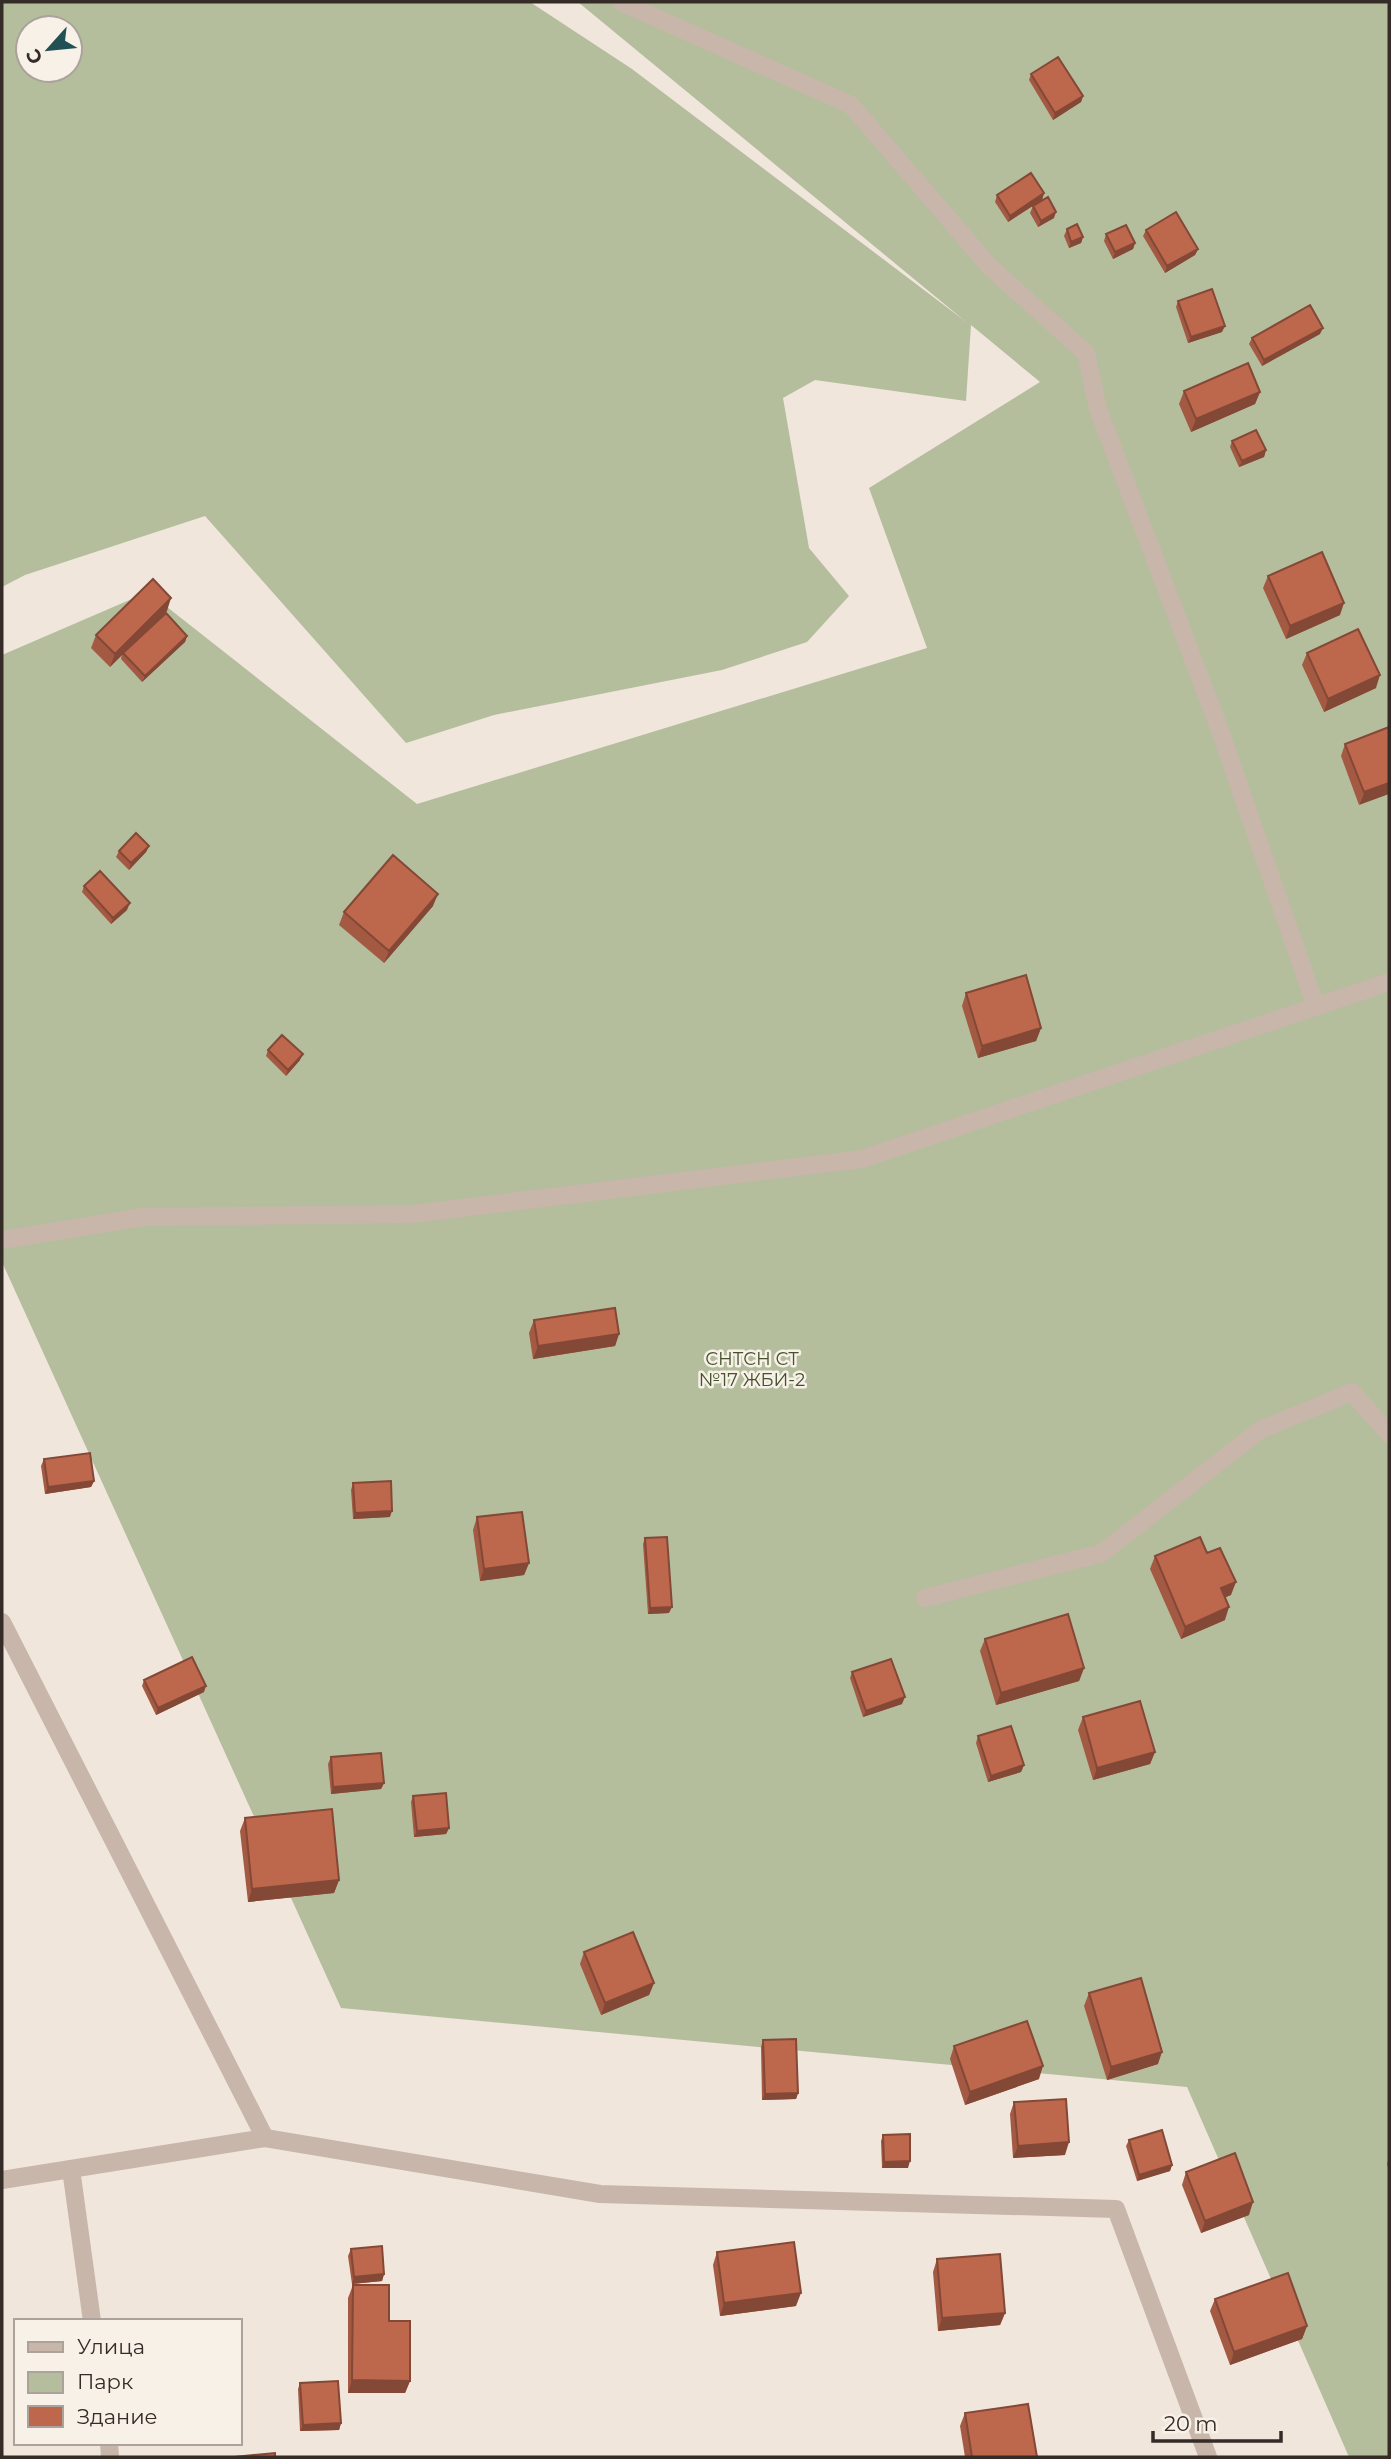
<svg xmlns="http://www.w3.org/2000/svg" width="1391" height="2459" font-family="Montserrat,sans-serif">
	<rect width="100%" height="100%" fill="#f0e6dc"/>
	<path fill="#b4be9d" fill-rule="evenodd" d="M2 2H530L632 69 965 321 578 2H1389V2457H1349L1187 2087 341 2008 2 1262V655L148 592 417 804 927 648 869 488 1040 382 971 325 966 401 815 380 783 398 809 548 849 596 807 642 722 670 494 715 406 743 205 516 25 575 2 587ZM28 28H70V70H28Z"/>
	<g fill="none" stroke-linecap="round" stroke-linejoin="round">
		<path stroke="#c7b6a9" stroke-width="18" d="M621 2 851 105 990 267 1086 353 1098 409 1218 725 1316 1007
			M2 1240 143 1217 413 1214 862 1159 1389 982
			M925 1598 1102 1553 1260 1430 1352 1392 1389 1434
			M265 2138 600 2194 1116 2209 1208 2457
			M71 2169 92 2321
			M109 2443 110 2457"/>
		<path stroke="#c7b6a9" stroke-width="18" d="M2 1622 265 2138 2 2180"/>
	</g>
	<path fill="#a35942" d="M1031 74 1083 96 1081 102 1053 120 1029 80Z
		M1044 193 1042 200 1008 222 995 202 997 195Z
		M1033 206 1054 218 1038 227 1030 213Z
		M1067 229 1083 237 1081 243 1069 248 1064 236Z
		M1146 230 1198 249 1195 255 1165 273 1143 236Z
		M1106 234 1135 243 1133 249 1113 259 1104 241Z
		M1178 301 1222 332 1188 343 1176 307Z
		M1320 334 1262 366 1249 344 1252 338Z
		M1184 391 1260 392 1255 404 1191 432 1179 404Z
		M1232 441 1266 450 1264 457 1239 467 1230 447Z
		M1268 576 1340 615 1286 639 1263 588Z
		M167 611 141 636H187L185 642 142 682 121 659 122 654 110 667 91 648 96 635Z
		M1307 653 1376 688 1324 712 1302 665Z
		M1389 727 1359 805 1341 756 1345 744Z
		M149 846 146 852 129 870 116 857 119 851Z
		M84 886 127 910 111 924 82 892Z
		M433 906 384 963 339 925 344 912Z
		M966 993 1041 1028 1036 1041 978 1058 962 1006Z
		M268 1050 300 1060 286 1076 266 1056Z
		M534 1320 619 1334 615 1346 533 1359 529 1333Z
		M44 1459 94 1481 91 1487 45 1494 41 1466Z
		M353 1483 390 1517 353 1519 351 1490Z
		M477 1517 529 1563 524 1575 480 1581 473 1530Z
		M645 1538 669 1613 648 1614 643 1544Z
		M1207 1553 1231 1595 1225 1597V1620L1181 1639 1150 1569 1155 1556Z
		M985 1639 1084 1668 1079 1681 996 1705 980 1651Z
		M852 1672 902 1704 863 1717 850 1678Z
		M144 1680 204 1692 156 1715 142 1686Z
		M1083 1717 1155 1752 1150 1764 1093 1780 1078 1730Z
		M978 1736 1024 1765 1021 1772 988 1782 976 1743Z
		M331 1757 384 1783 381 1789 331 1794 328 1764Z
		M413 1796 449 1828 446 1834 414 1837 411 1802Z
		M245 1818 339 1880 334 1893 248 1902 240 1831Z
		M584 1952 654 1983 649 1995 601 2015 580 1964Z
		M1089 1993 1158 2064 1107 2080 1084 2006Z
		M763 2040 798 2093 796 2099 762 2100 761 2047Z
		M954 2046 1039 2079 965 2105 950 2059Z
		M1014 2102 1065 2155 1013 2158 1010 2114Z
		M883 2135 908 2168H882L881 2141Z
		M1129 2140 1172 2165 1170 2171 1137 2181 1126 2146Z
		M1389 2157V2170L1387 2164Z
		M1186 2172 1249 2215 1201 2233 1182 2185Z
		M351 2249 384 2274 382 2281 352 2284 348 2256Z
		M717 2252 796 2306 720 2316 713 2265Z
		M937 2259 1005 2313 1000 2325 938 2331 933 2272Z
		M353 2285 389 2321 410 2381 405 2393H348V2298Z
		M1215 2299 1307 2326 1302 2339 1230 2365 1210 2311Z
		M300 2383 341 2423 339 2430 300 2431 298 2389Z
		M965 2413 1037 2457H965L960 2426Z"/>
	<path fill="#844836" d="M1083 96 1081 102 1053 120 1055 113Z
		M1044 193 1042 200 1008 222 1010 216Z
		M1056 212 1054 218 1038 227 1041 221Z
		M1083 237 1081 243 1069 248 1071 242Z
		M1135 243 1133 249 1113 259 1115 252Z
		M1198 249 1195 255 1165 273 1167 266Z
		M1225 326 1222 332 1188 343 1191 337Z
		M1323 328 1320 334 1262 366 1264 360Z
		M1260 392 1255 404 1191 432 1196 419Z
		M1266 450 1264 457 1239 467 1242 461Z
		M171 598 167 611 110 667 115 654Z
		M1344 603 1340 615 1286 639 1290 626Z
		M187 636 185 642 142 682 145 676Z
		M1380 675 1376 688 1324 712 1328 699Z
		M1389 783V794L1359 805 1364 792Z
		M149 846 146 852 129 870 131 863Z
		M438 894 433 906 384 963 389 951Z
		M130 903 127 910 111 924 113 918Z
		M1041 1028 1036 1041 978 1058 982 1046Z
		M303 1054 300 1060 286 1076 288 1070Z
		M619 1334 615 1346 533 1359 538 1346Z
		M94 1481 91 1487 45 1494 48 1487Z
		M392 1511 390 1517 353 1519 355 1513Z
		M529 1563 524 1575 480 1581 484 1569Z
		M1236 1582 1231 1595 1217 1601 1221 1588Z
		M672 1607 669 1613 648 1614 650 1608Z
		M1229 1607 1225 1620 1181 1639 1185 1627Z
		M1084 1668 1079 1681 996 1705 1001 1693Z
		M206 1686 204 1692 156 1715 158 1708Z
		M905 1697 902 1704 863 1717 866 1711Z
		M1155 1752 1150 1764 1093 1780 1097 1768Z
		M1024 1765 1021 1772 988 1782 991 1776Z
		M384 1783 381 1789 331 1794 333 1787Z
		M449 1828 446 1834 414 1837 417 1831Z
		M339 1880 334 1893 248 1902 252 1889Z
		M654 1983 649 1995 601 2015 605 2003Z
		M1162 2052 1158 2064 1107 2080 1111 2067Z
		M1043 2066 1039 2079 965 2105 970 2092Z
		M798 2093 796 2099 762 2100 765 2094Z
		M1069 2142 1065 2155 1013 2158 1018 2146Z
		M910 2161 908 2168H882L884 2162Z
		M1172 2165 1170 2171 1137 2181 1139 2175Z
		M1253 2202 1249 2215 1201 2233 1205 2221Z
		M384 2274 382 2281 352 2284 354 2277Z
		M801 2293 796 2306 720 2316 724 2303Z
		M1005 2313 1000 2325 938 2331 942 2318Z
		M1307 2326 1302 2339 1230 2365 1234 2352Z
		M352 2380 410 2381 405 2393H348Z
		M341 2423 339 2430 300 2431 303 2425Z"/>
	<path fill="#bd674d" stroke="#844836" stroke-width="2" d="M1058 57 1083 96 1055 113 1031 74Z
		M1031 173 1044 193 1010 216 997 195Z
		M1048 197 1056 212 1041 221 1033 206Z
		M1176 212 1198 249 1167 266 1146 230Z
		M1077 224 1083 237 1071 242 1067 229Z
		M1126 225 1135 243 1115 252 1106 234Z
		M1212 289 1225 326 1191 337 1178 301Z
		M1310 305 1323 328 1264 360 1252 338Z
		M1248 363 1260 392 1196 419 1184 391Z
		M1256 430 1266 450 1242 461 1232 441Z
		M1322 552 1344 603 1290 626 1268 576Z
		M153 579 171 598 115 654 96 635Z
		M166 613 187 636 145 676 123 653Z
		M1358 629 1380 675 1328 699 1307 653Z
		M1389 727V783L1364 792 1345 744Z
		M136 833 149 846 131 863 119 851Z
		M393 855 438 894 389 951 344 912Z
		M100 871 130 903 113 918 84 886Z
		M1026 975 1041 1028 982 1046 966 993Z
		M282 1035 303 1054 288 1070 268 1050Z
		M615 1308 619 1334 538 1346 534 1320Z
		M90 1453 94 1481 48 1487 44 1459Z
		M391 1481 392 1511 355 1513 353 1483Z
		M522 1512 529 1563 484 1569 477 1517Z
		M667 1537 672 1607 650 1608 645 1538Z
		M1200 1537 1207 1553 1220 1548 1236 1582 1221 1588 1229 1607 1185 1627 1155 1556Z
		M1068 1614 1084 1668 1001 1693 985 1639Z
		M192 1657 206 1686 158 1708 144 1680Z
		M891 1659 905 1697 866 1711 852 1672Z
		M1140 1701 1155 1752 1097 1768 1083 1717Z
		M1011 1726 1024 1765 991 1776 978 1736Z
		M381 1753 384 1783 333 1787 331 1757Z
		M446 1793 449 1828 417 1831 413 1796Z
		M332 1809 339 1880 252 1889 245 1818Z
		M633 1932 654 1983 605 2003 584 1952Z
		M1141 1978 1162 2052 1111 2067 1089 1993Z
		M1027 2021 1043 2066 970 2092 954 2046Z
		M796 2039 798 2093 765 2094 763 2040Z
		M1066 2099 1069 2142 1018 2146 1014 2102Z
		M1162 2130 1172 2165 1139 2175 1129 2140Z
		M910 2134V2161L884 2162 883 2135Z
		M1235 2153 1253 2202 1205 2221 1186 2172Z
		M794 2242 801 2293 724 2303 717 2252Z
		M382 2246 384 2274 354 2277 351 2249Z
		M1000 2254 1005 2313 942 2318 937 2259Z
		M1288 2273 1307 2326 1234 2352 1215 2299Z
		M353 2285H389V2321H410V2381L352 2380Z
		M338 2381 341 2423 303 2425 300 2383Z
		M1028 2404 1037 2457H972L965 2413Z
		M275 2453V2457H234Z"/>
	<g text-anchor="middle" stroke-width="5" stroke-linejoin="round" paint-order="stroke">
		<g font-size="18" fill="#45522e" stroke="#f8f1e8">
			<text x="752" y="1365">СНТСН СТ<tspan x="752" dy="21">№17 ЖБИ-2</tspan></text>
		</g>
	</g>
	<rect width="1391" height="2459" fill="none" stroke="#352c28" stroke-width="7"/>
	<rect x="14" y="2319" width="228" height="126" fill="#f8f1e8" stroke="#aaa29b" stroke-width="2"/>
	<rect x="28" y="2342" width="35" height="10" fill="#c7b6a9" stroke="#aaa29b" stroke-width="2"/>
	<text x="77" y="2354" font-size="21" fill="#352c28">Улица</text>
	<rect x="28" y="2372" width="35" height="21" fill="#b4be9d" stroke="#aaa29b" stroke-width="2"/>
	<text x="77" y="2389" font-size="21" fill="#352c28">Парк</text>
	<rect x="28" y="2406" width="35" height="21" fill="#bd674d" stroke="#aaa29b" stroke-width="2"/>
	<text x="77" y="2424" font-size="21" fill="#352c28">Здание</text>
	<g transform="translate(49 49) rotate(243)"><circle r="33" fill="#f8f1e8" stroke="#aaa29b" stroke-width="2"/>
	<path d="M0-5L12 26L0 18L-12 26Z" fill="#215154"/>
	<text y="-10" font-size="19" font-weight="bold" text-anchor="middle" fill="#352c28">С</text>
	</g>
	<path d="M1153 2431v10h128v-10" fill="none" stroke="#352c28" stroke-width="3.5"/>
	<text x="1164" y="2431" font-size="21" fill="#352c28" stroke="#f8f1e8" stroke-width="5" paint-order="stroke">20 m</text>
</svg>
